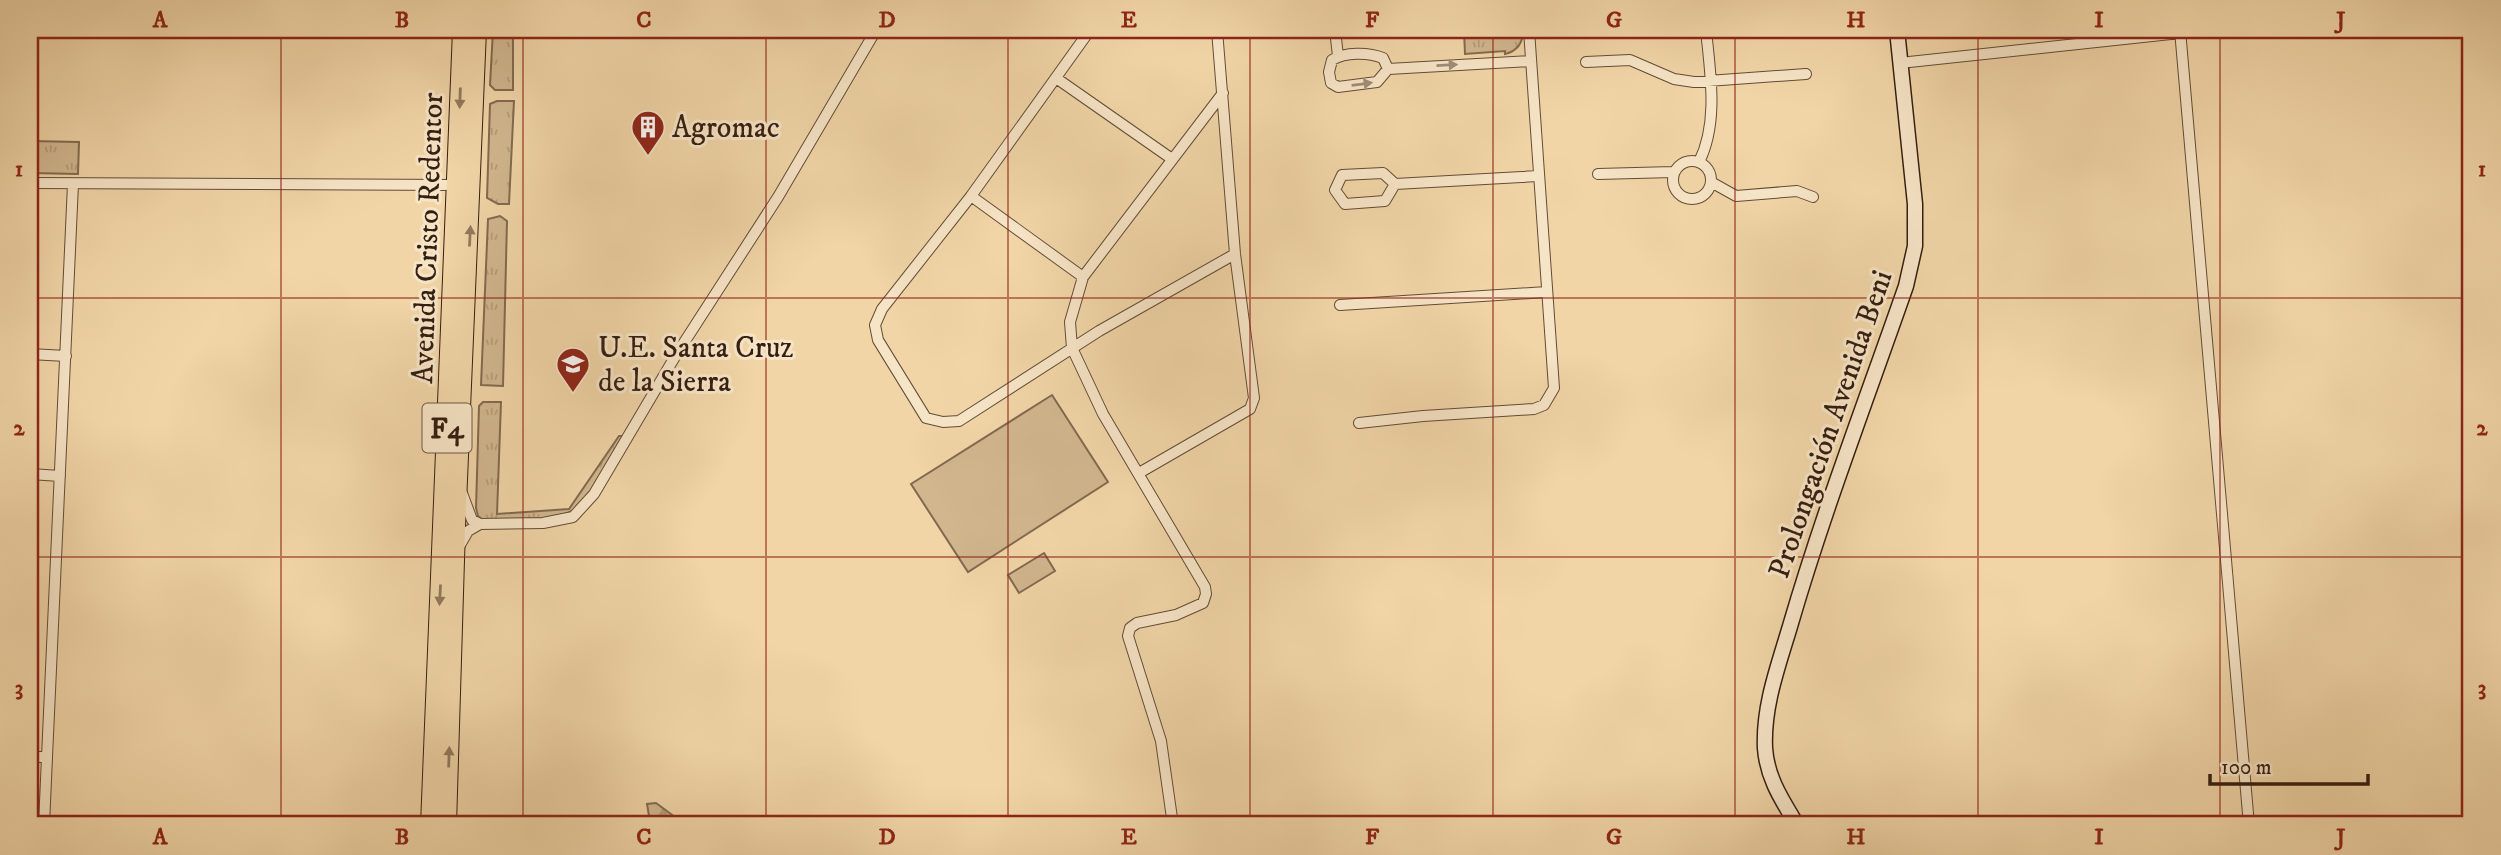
<svg xmlns="http://www.w3.org/2000/svg" width="2501" height="855" font-family="'IM FELL DW Pica',serif">
	<defs>
		<pattern id="grass-tufts" width="24" height="20" patternUnits="userSpaceOnUse" patternTransform="scale(1.75)"><rect width="24" height="20" fill="#d1b68e"/><path d="M3 7l-1-3M5 7V3M7 7l1-3M15 17l-1-3M17 17v-4M19 17l1-3" fill="none" stroke="#b49c79"/></pattern>
		<pattern id="forest-firs" width="22" height="20" patternUnits="userSpaceOnUse" patternTransform="scale(1.75)"><rect width="22" height="20" fill="#d1b68e"/><path d="M5 1l3.5 6h-7zM16 11l3.5 6h-7z" fill="#b49c79"/></pattern>
	</defs>
	<rect width="100%" height="100%" fill="#f1d5a7"/>
	<filter id="stains"><feTurbulence type="fractalNoise" baseFrequency=".00286" numOctaves="4"/><feColorMatrix values="0 0 0 0 .2 0 0 0 0 .09 0 0 0 0 .02 0 0 0 .5 -.17"/></filter>
	<radialGradient id="worn" r=".72"><stop offset=".6" stop-color="#630" stop-opacity="0"/><stop offset="1" stop-color="#630" stop-opacity=".3"/></radialGradient>
	<path fill="url(#grass-tufts)" stroke="#826a50" stroke-width="2" d="M493 30H513V90H495L490 85Z
		M1464 30H1523C1523 43 1518 51 1505 54V51L1465 54Z
		M497 101H514L509 204H498L487 198 490 104Z
		M30 141 79 142 78 174 30 173Z
		M500 216 507 221 503 386 481 385 488 219Z
		M483 402H501L497 514 569 509 619 436H624C613 454 587 504 570 512 545 524 511 519 483 520L478 516 476 508 479 406Z"/>
	<path fill="url(#forest-firs)" stroke="#826a50" stroke-width="2" d="M656 803 679 820 701 819 709 825H644L650 822 647 804Z"/>
	<path fill="#d1b68e" stroke="#826a50" stroke-width="2" d="M1052 395 1108 482 968 572 911 484Z
		M1044 553 1055 571 1019 593 1008 575Z"/>
	<g fill="none" stroke-linecap="round" stroke-linejoin="round">
		<defs>
			<path id="street" d="M1090 30 971 196 882 309 875 325 878 340 926 418 943 422 959 421 1099 331 1235 254
				M1335 30 1338 56
				M2180 30 2249 825
				M1586 62 1630 60 1674 79 1694 82 1806 74
				M1900 63 2180 33
				M1388 69 1383 58C1368 52 1345 52 1332 60L1329 72 1331 83 1338 87 1377 82 1388 69 1531 61
				M1056 78 1172 159
				M1673 180a19 19 0 1 1 38 0a19 19 0 1 1-38 0Z
				M1699 162C1719 122 1710 72 1706 30
				M1598 174 1673 172
				M1711 182 1736 196 1797 191 1813 197
				M30 183 456 185
				M1395 184 1385 201 1345 204 1335 190 1342 175 1383 173 1395 184 1538 176
				M971 196 1083 277
				M1340 305 1546 292
				M30 354 66 356
				M1359 423 1423 416 1534 409 1544 405 1554 388 1529 30
				M1139 473 1250 409 1254 398 1235 254 1217 30
				M30 474 60 476
				M462 493 472 520 480 524 543 523 573 517 594 494 676 355 778 197 876 30
				M460 545 468 531 480 524
				M30 757H47L44 825
				M47 757 73 184
				M1173 825 1161 741 1128 636 1130 628 1137 623 1176 615 1203 603 1206 594 1205 587 1103 414 1072 348 1070 322 1083 277 1223 93"/>
			<path id="secondary" d="M1797 825C1782 800 1767 778 1765 748 1763 705 1779 664 1791 623 1824 510 1867 398 1906 286L1915 246V204L1897 30"/>
			<path id="highway" d="M430 825 462 30
				M447 825 456 527 477 30"/>
		</defs>
		<use href="#street" stroke="#634c36" stroke-width="12"/>
		<use href="#secondary" stroke="#341e11" stroke-width="17"/>
		<use href="#highway" stroke="#341e11" stroke-width="20"/>
		<use href="#street" stroke="#f6e4c6" stroke-width="10"/>
		<use href="#secondary" stroke="#f6e4c6" stroke-width="14"/>
		<use href="#highway" stroke="#f1d5a7" stroke-width="18"/>
	</g>
	<defs><path id="oneway-solid" d="M-6-.8H1V-3.2L6.5 0L1 3.2V.8H-6Z" transform="scale(1.75)"/></defs>
	<g fill="#9f8b75">
		<use href="#oneway-solid" transform="translate(1447 65) rotate(-3)"/>
		<use href="#oneway-solid" transform="translate(1362 84) rotate(-7)"/>
	</g>
	<g fill="#927a5c">
		<use href="#oneway-solid" transform="translate(460 98) rotate(92)"/>
		<use href="#oneway-solid" transform="translate(470 236) rotate(-87)"/>
		<use href="#oneway-solid" transform="translate(440 595) rotate(93)"/>
		<use href="#oneway-solid" transform="translate(449 757) rotate(-88)"/>
	</g>
	<path fill="none" stroke="#8f2418" stroke-width="2" stroke-opacity="0.55" d="M281 30V825M523 30V825M766 30V825M1008 30V825M1250 30V825M1493 30V825M1735 30V825M1978 30V825M2220 30V825M30 298H2471M30 557H2471"/>
	<defs>
		<symbol id="building-pin" viewBox="-11 -11 22 30"><path d="M0 17L-7.5 6A9.5 9.5 0 1 1 7.5 6Z" fill="#8f2418" stroke="#f6e4c6"/><path d="M-4-6H4V6H1V3H-1V6H-4ZM-2.5-4.3h1.7v1.8h-1.7ZM.8-4.3h1.7v1.8H.8ZM-2.5-1h1.7V.8h-1.7ZM.8-1h1.7V.8H.8Z" fill="#fff"/></symbol>
		<symbol id="school-pin" viewBox="-11 -11 22 30"><path d="M0 17L-7.5 6A9.5 9.5 0 1 1 7.5 6Z" fill="#8f2418" stroke="#f6e4c6"/><path d="M0-5L7-2L0 1L-7-2ZM-4 1L0 2.5L4 1V4Q0 6-4 4Z" fill="#fff"/></symbol>
	</defs>
	<g fill-rule="evenodd">
		<use href="#building-pin" x="629" y="108" width="38" height="52"/>
		<use href="#school-pin" x="554" y="345" width="38" height="52"/>
	</g>
	<g text-anchor="middle" stroke-width="6" stroke-linejoin="round" paint-order="stroke">
		<rect fill="#f6e4c6" stroke="#6e5947" stroke-width="2" x="422.5" y="403.5" width="49" height="49" rx="5"/>
		<g font-size="28" font-weight="bold" fill="#341e11">
			<text x="447" y="438">F4</text>
		</g>
		<g font-size="30" fill="#341e11" stroke="#f6e4c6" text-anchor="start">
			<text x="672" y="137">Agromac</text>
			<text x="598" y="357">U.E. Santa Cruz<tspan x="598" dy="34">de la Sierra</tspan></text>
		</g>
		<g font-size="30" fill="#341e11" stroke="#f6e4c6">
			<text transform="translate(427 238) rotate(-88)" y="10">Avenida Cristo Redentor</text>
			<text transform="translate(1830 424) rotate(-71)" y="10">Prolongación Avenida Beni</text>
		</g>
	</g>
	<rect width="2501" height="855" fill="none" stroke="#f1d5a7" stroke-width="77"/>
	<path d="M2210 774v10h158v-10" fill="none" stroke="#341e11" stroke-width="3.5"/>
	<text x="2221" y="774" font-size="21" fill="#341e11" stroke="#f6e4c6" stroke-width="5" paint-order="stroke">100 m</text>
	<rect x="38" y="38" width="2424" height="778" fill="none" stroke="#8f2418" stroke-width="2.5"/>
	<g font-size="23" text-anchor="middle" font-weight="bold" fill="#8f2418">
		<text x="160" y="27">A</text>
		<text x="402" y="27">B</text>
		<text x="644" y="27">C</text>
		<text x="887" y="27">D</text>
		<text x="1129" y="27">E</text>
		<text x="1372" y="27">F</text>
		<text x="1614" y="27">G</text>
		<text x="1856" y="27">H</text>
		<text x="2099" y="27">I</text>
		<text x="2341" y="27">J</text>
		<text x="19" y="176">1</text>
		<text x="2482" y="176">1</text>
		<text x="19" y="435">2</text>
		<text x="2482" y="435">2</text>
		<text x="19" y="695">3</text>
		<text x="2482" y="695">3</text>
		<text x="160" y="844">A</text>
		<text x="402" y="844">B</text>
		<text x="644" y="844">C</text>
		<text x="887" y="844">D</text>
		<text x="1129" y="844">E</text>
		<text x="1372" y="844">F</text>
		<text x="1614" y="844">G</text>
		<text x="1856" y="844">H</text>
		<text x="2099" y="844">I</text>
		<text x="2341" y="844">J</text>
	</g>
	<rect width="100%" height="100%" filter="url(#stains)"/>
	<rect width="100%" height="100%" fill="url(#worn)"/>
</svg>
